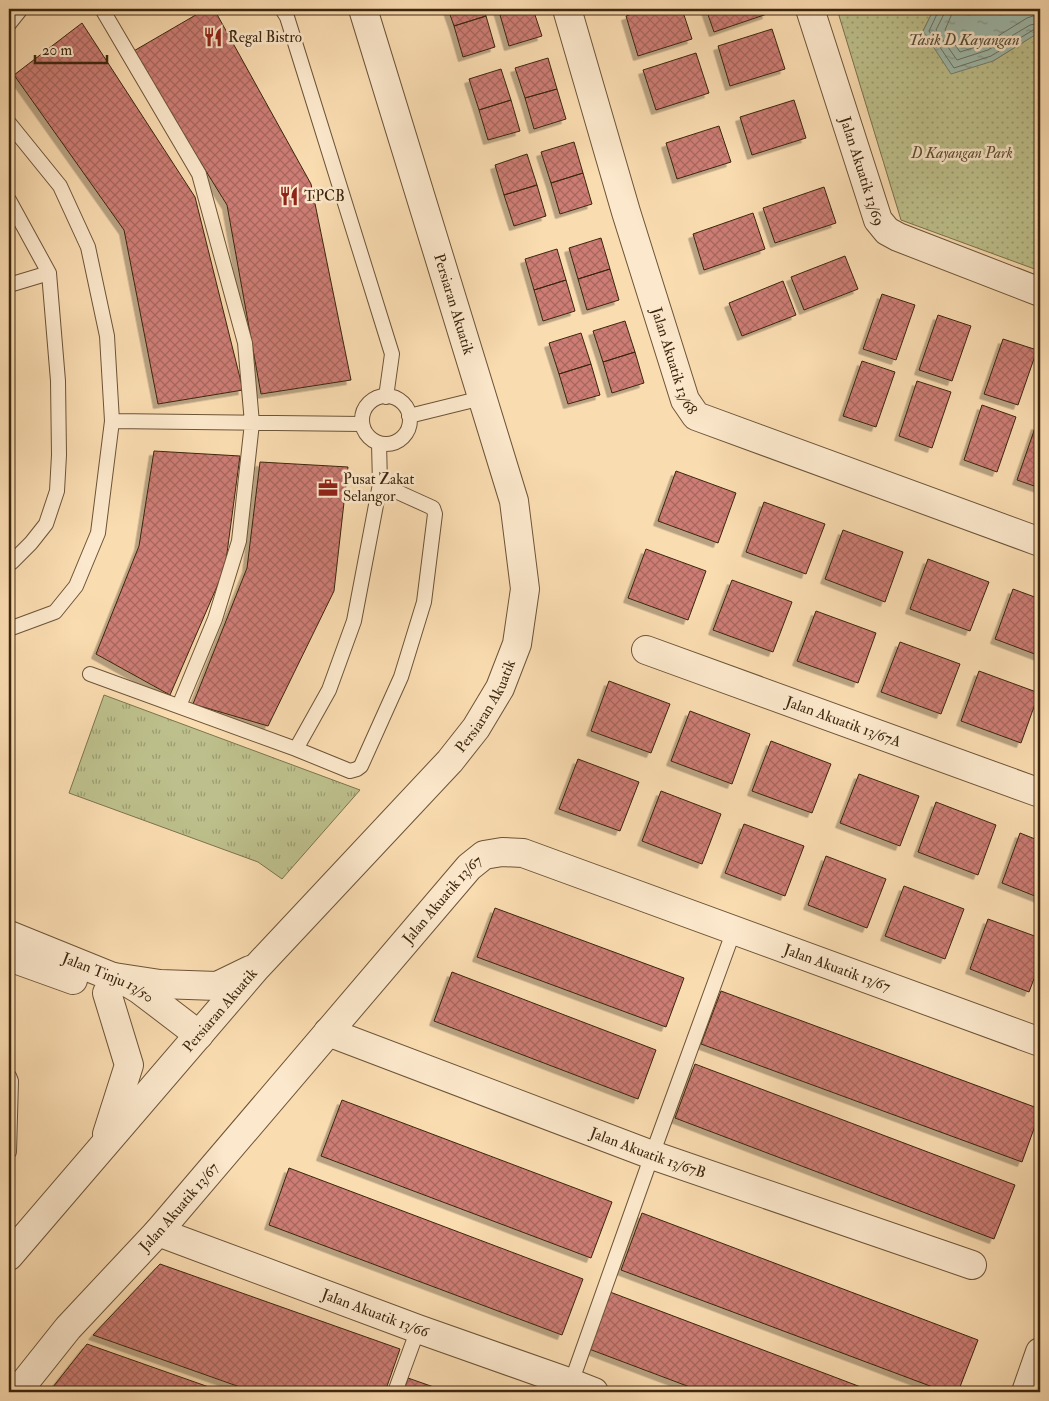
<svg xmlns="http://www.w3.org/2000/svg" width="1049" height="1401" font-family="'IM FELL Double Pica',serif">
	<defs>
		<pattern id="grass-tufts" width="24" height="20" patternUnits="userSpaceOnUse" patternTransform="scale(1.25)"><rect width="24" height="20" fill="#bdc08c"/><path d="M3 7l-1-3M5 7V3M7 7l1-3M15 17l-1-3M17 17v-4M19 17l1-3" fill="none" stroke="#9b9c71"/></pattern>
		<pattern id="park-dots" width="8" height="8" patternUnits="userSpaceOnUse" patternTransform="scale(1.25)"><rect width="8" height="8" fill="#bdc08c"/><path d="M2 2h.1M6 6h.1" fill="none" stroke="#9b9c71" stroke-width="1.8" stroke-linecap="round"/></pattern>
		<pattern id="water-ripples" width="26" height="14" patternUnits="userSpaceOnUse" patternTransform="scale(1.25)"><rect width="26" height="14" fill="#9ebbad"/><path d="M2 4q2-2 4 0t4 0M15 11q2-2 4 0t4 0" fill="none" stroke="#82988b"/></pattern>
		<pattern id="building-cross-hatch" width="8" height="8" patternUnits="userSpaceOnUse" patternTransform="scale(1.25)"><rect width="8" height="8" fill="#cd7d74"/><path d="M0 0l8 8M0 8l8-8" fill="none" stroke="#a8665e"/></pattern>
		<filter id="shadow"><feDropShadow dx="-4.5" dy="4.5" stdDeviation="0" flood-color="#0004"/></filter>
	</defs>
	<rect width="100%" height="100%" fill="#fadcb1"/>
	<filter id="stains"><feTurbulence type="fractalNoise" baseFrequency=".004" numOctaves="4"/><feColorMatrix values="0 0 0 0 .2 0 0 0 0 .09 0 0 0 0 .02 0 0 0 .5 -.17"/></filter>
	<radialGradient id="worn" r=".72"><stop offset=".6" stop-color="#630" stop-opacity="0"/><stop offset="1" stop-color="#630" stop-opacity=".3"/></radialGradient>
	<path fill="url(#grass-tufts)" stroke="#7c734d" d="M104 695 360 790 282 879 258 862 69 793Z"/>
	<path fill="url(#park-dots)" stroke="#7c734d" d="M837 9H934L923 31 993 61 1036 34 1040 41V271L901 220Z"/>
	<path fill="url(#water-ripples)" stroke="#777f6d" d="M934 9H1040V41L1035 35 993 61 951 74 923 31Z"/>
	<g fill="none" stroke-linecap="round" stroke-linejoin="round">
		<path stroke="#6d705e" stroke-width="1" d="M938 9V12L929 31 954 68 991 56 1033 30H1037L1040 32
			M944 9V14L936 30 957 60 988 50 1030 25 1035 24 1040 25
			M952 9 951 16 945 30 960 52 985 44 1027 18 1033 16 1040 17"/>
	</g>
	<path fill="url(#building-cross-hatch)" stroke="#3c260e" filter="url(#shadow)" d="M206 9H214L311 184 351 380 261 394 227 205 132 52Z
		M448 9H484L486 16 454 26Z
		M498 9H521L500 15Z
		M521 9H533L542 36 509 46 500 15Z
		M647 9H682L692 39 638 56 626 16Z
		M706 9H766L767 14 714 32Z
		M486 16 495 47 463 57 454 26Z
		M82 23 195 197 243 390 158 404 124 230 14 75Z
		M772 29 785 69 730 86 718 46Z
		M696 53 709 93 656 110 643 70Z
		M548 58 557 89 525 98 515 68Z
		M501 69 511 100 479 110 469 79Z
		M557 89 566 119 534 129 525 98Z
		M511 100 520 131 488 140 479 110Z
		M794 100 806 138 752 155 740 117Z
		M719 126 731 162 677 179 666 143Z
		M574 142 583 173 551 183 541 152Z
		M527 154 537 185 504 195 495 165Z
		M583 173 592 204 560 214 551 183Z
		M537 185 546 216 514 226 504 195Z
		M824 187 836 223 775 243 763 208Z
		M753 213 765 249 704 270 693 234Z
		M601 238 610 269 578 279 569 248Z
		M557 249 566 280 534 290 525 259Z
		M845 256 858 289 804 310 791 277Z
		M610 269 619 300 587 310 578 279Z
		M566 280 575 311 543 321 534 290Z
		M783 281 796 315 742 336 729 303Z
		M882 294 915 305 896 360 863 349Z
		M938 315 971 326 952 381 919 370Z
		M625 321 635 352 603 362 593 331Z
		M581 333 591 364 559 374 549 343Z
		M1003 339 1037 350 1018 405 984 394Z
		M635 352 644 383 612 393 603 362Z
		M862 361 895 372 876 427 843 416Z
		M591 364 600 395 568 404 559 374Z
		M917 381 951 392 932 448 899 436Z
		M982 405 1016 417 997 472 964 460Z
		M1036 425 1040 426V488L1017 480Z
		M154 451 240 456 225 568 170 695 96 654 139 546Z
		M260 462 348 467 334 591 268 726 193 704 247 568Z
		M676 471 736 493 718 543 658 521Z
		M764 502 825 524 806 574 746 552Z
		M843 530 903 552 885 602 825 579Z
		M646 549 706 571 688 620 628 598Z
		M928 559 989 582 970 631 910 609Z
		M732 580 792 602 773 652 713 630Z
		M1013 589 1040 599V656L995 639Z
		M816 611 876 633 858 683 797 661Z
		M900 642 960 664 941 714 881 692Z
		M979 671 1039 693 1021 743 961 721Z
		M609 681 670 704 651 753 591 731Z
		M690 711 750 734 732 784 671 761Z
		M771 741 831 764 812 813 752 791Z
		M578 759 639 782 620 831 559 809Z
		M859 774 919 796 900 846 840 823Z
		M661 791 721 814 702 864 642 841Z
		M936 802 996 825 978 875 918 852Z
		M744 824 804 846 785 896 725 873Z
		M1020 833 1040 841V898L1002 883Z
		M826 856 886 879 867 928 808 905Z
		M904 886 964 909 945 959 885 936Z
		M495 908 684 978 666 1027 477 957Z
		M988 919 1040 938V963L1029 992 970 969Z
		M452 972 656 1050 638 1099 434 1021Z
		M721 991 1040 1109V1112L1022 1162 701 1044Z
		M695 1064 1015 1185 994 1239 675 1118Z
		M342 1100 612 1202 591 1258 321 1156Z
		M289 1168 583 1279 562 1335 269 1225Z
		M642 1213 978 1340 958 1392H946L621 1270Z
		M160 1264 400 1349 385 1392H254L93 1335Z
		M610 1292 874 1392H703L589 1349Z
		M87 1344 223 1392H49Z
		M408 1378 448 1392H403Z"/>
	<g fill="none" stroke-linecap="round" stroke-linejoin="round">
		<defs>
			<path id="service" d="M102 9 199 174 245 343 252 423 239 541 215 619 179 706
				M282 9 287 17 392 354 386 397
				M9 24 21 9
				M9 123 60 186 88 247 107 336 112 421 98 533 76 586 55 612 9 629
				M9 200 49 273 58 381 59 455 57 491 46 524 31 543 12 562 9 564
				M9 285 49 273
				M362 420a24 24 0 1 1 48 0a24 24 0 1 1-48 0Z
				M409 416 482 398
				M112 421 362 424
				M90 674 296 749 350 771 357 769 361 766 401 677 424 602 435 514 433 508 380 484
				M296 749 329 690 354 621 380 484 379 443
				M9 1076 11 1081 9 1152
				M571 1383 652 1155 734 930
				M395 1392 418 1329"/>
			<g id="minor">
				<path id="s1" d="M567 9 626 212 685 400 696 416 1040 542"/>
				<path id="s2" d="M810 9 878 220 887 231 898 237 1040 292"/>
				<path id="s3" d="M646 650 1040 793"/>
				<path id="s4" d="M9 935 130 984 140 990 199 1035"/>
				<path d="M9 957 73 980"/>
				<path id="s5" d="M328 1032 652 1155 972 1265"/>
				<path id="s6" d="M158 1232 418 1329 571 1383 594 1392"/>
				<path id="s7" d="M17 1392 68 1328 158 1232 469 867 484 855 502 852 523 853 1040 1042"/>
				<path d="M1026 1392 1040 1352"/>
			</g>
			<g id="tertiary">
				<path d="M114 977 160 984 217 986 250 970"/>
				<path d="M107 993 129 1065 107 1134"/>
				<path id="s8" d="M9 1256 256 968 450 761 476 728 500 688 517 644 525 589 514 501 363 9"/>
			</g>
		</defs>
		<use href="#service" stroke="#6c5437" stroke-width="16"/>
		<use href="#minor" stroke="#6c5437" stroke-width="30"/>
		<use href="#tertiary" stroke="#6c5437" stroke-width="30"/>
		<use href="#service" stroke="#fce8cc" stroke-width="14"/>
		<use href="#minor" stroke="#fce8cc" stroke-width="28"/>
		<use href="#tertiary" stroke="#fce8cc" stroke-width="28"/>
	</g>
	<defs>
		<symbol id="restaurant-bare" viewBox="-9 -9 18 18"><path d="M-5-6h1v4h1v-4h1v4h1v-4h1v5L-1.5 .5V6h-2V.5L-5-1ZM5-6V6H3V1.5H1.5Q1.5-4 5-6Z" fill="#8f2418" stroke="#fce8cc" stroke-width="2.5" paint-order="stroke"/></symbol>
		<symbol id="office-bare" viewBox="-9 -9 18 18"><path d="M-6-3h4V-5.5h4V-3h4V5H-6ZM-1-4.5V-3h2v-1.5ZM-6 0V1H6V0Z" fill="#8f2418" stroke="#fce8cc" stroke-width="2.5" paint-order="stroke"/></symbol>
	</defs>
	<g fill-rule="evenodd">
		<use href="#restaurant-bare" x="199" y="23" width="28" height="28"/>
		<use href="#restaurant-bare" x="275" y="182" width="28" height="28"/>
		<use href="#office-bare" x="314" y="474" width="28" height="28"/>
	</g>
	<g text-anchor="middle" stroke-width="5" stroke-linejoin="round" paint-order="stroke">
		<g font-size="15" fill="#3c260e" stroke="#fce8cc" text-anchor="start">
			<text x="228" y="42">Regal Bistro</text>
			<text x="304" y="201">TPCB</text>
			<text x="343" y="484">Pusat Zakat<tspan x="343" dy="17">Selangor</tspan></text>
		</g>
		<g font-size="15" font-style="italic" fill="#5c4c2e" stroke="#fce8cc">
			<text x="962" y="158">D Kayangan Park</text>
		</g>
		<g font-size="15" fill="#3c260e" stroke="#fce8cc">
			<text dy="5" stroke="none"><textPath href="#s2" startOffset="170">Jalan Akuatik 13/69</textPath></text>
			<text transform="translate(454 304) rotate(73)" y="5">Persiaran Akuatik</text>
			<text dy="5" stroke="none"><textPath href="#s1" startOffset="368">Jalan Akuatik 13/68</textPath></text>
			<text dy="5" stroke="none"><textPath href="#s8" startOffset="729">Persiaran Akuatik</textPath></text>
			<text dy="5" stroke="none"><textPath href="#s3" startOffset="210">Jalan Akuatik 13/67A</textPath></text>
			<text dy="5" stroke="none"><textPath href="#s7" startOffset="651">Jalan Akuatik 13/67</textPath></text>
			<text dy="5" stroke="none"><textPath href="#s7" startOffset="1086">Jalan Akuatik 13/67</textPath></text>
			<text dy="5" stroke="none"><textPath href="#s4" startOffset="108">Jalan Tinju 13/50</textPath></text>
			<text dy="5" stroke="none"><textPath href="#s8" startOffset="324">Persiaran Akuatik</textPath></text>
			<text dy="5" stroke="none"><textPath href="#s5" startOffset="342">Jalan Akuatik 13/67B</textPath></text>
			<text dy="5" stroke="none"><textPath href="#s7" startOffset="246">Jalan Akuatik 13/67</textPath></text>
			<text dy="5" stroke="none"><textPath href="#s6" startOffset="232">Jalan Akuatik 13/66</textPath></text>
		</g>
		<g font-size="16" font-style="italic" fill="#544b36" stroke="#fce8cc">
			<text x="964" y="45">Tasik D Kayangan</text>
		</g>
	</g>
	<rect width="1049" height="1401" fill="none" stroke="#fadcb1" stroke-width="30"/>
	<rect x="10" y="10" width="1029" height="1381" fill="none" stroke="#3c260e" stroke-width="2.5"/>
	<rect x="15" y="15" width="1019" height="1371" fill="none" stroke="#3c260e"/>
	<path d="M35 55v8h72v-8" fill="none" stroke="#3c260e" stroke-width="2.5"/>
	<text x="42" y="55" font-size="15" fill="#3c260e" stroke="#fce8cc" stroke-width="4" paint-order="stroke">20 m</text>
	<rect width="100%" height="100%" filter="url(#stains)"/>
	<rect width="100%" height="100%" fill="url(#worn)"/>
</svg>
